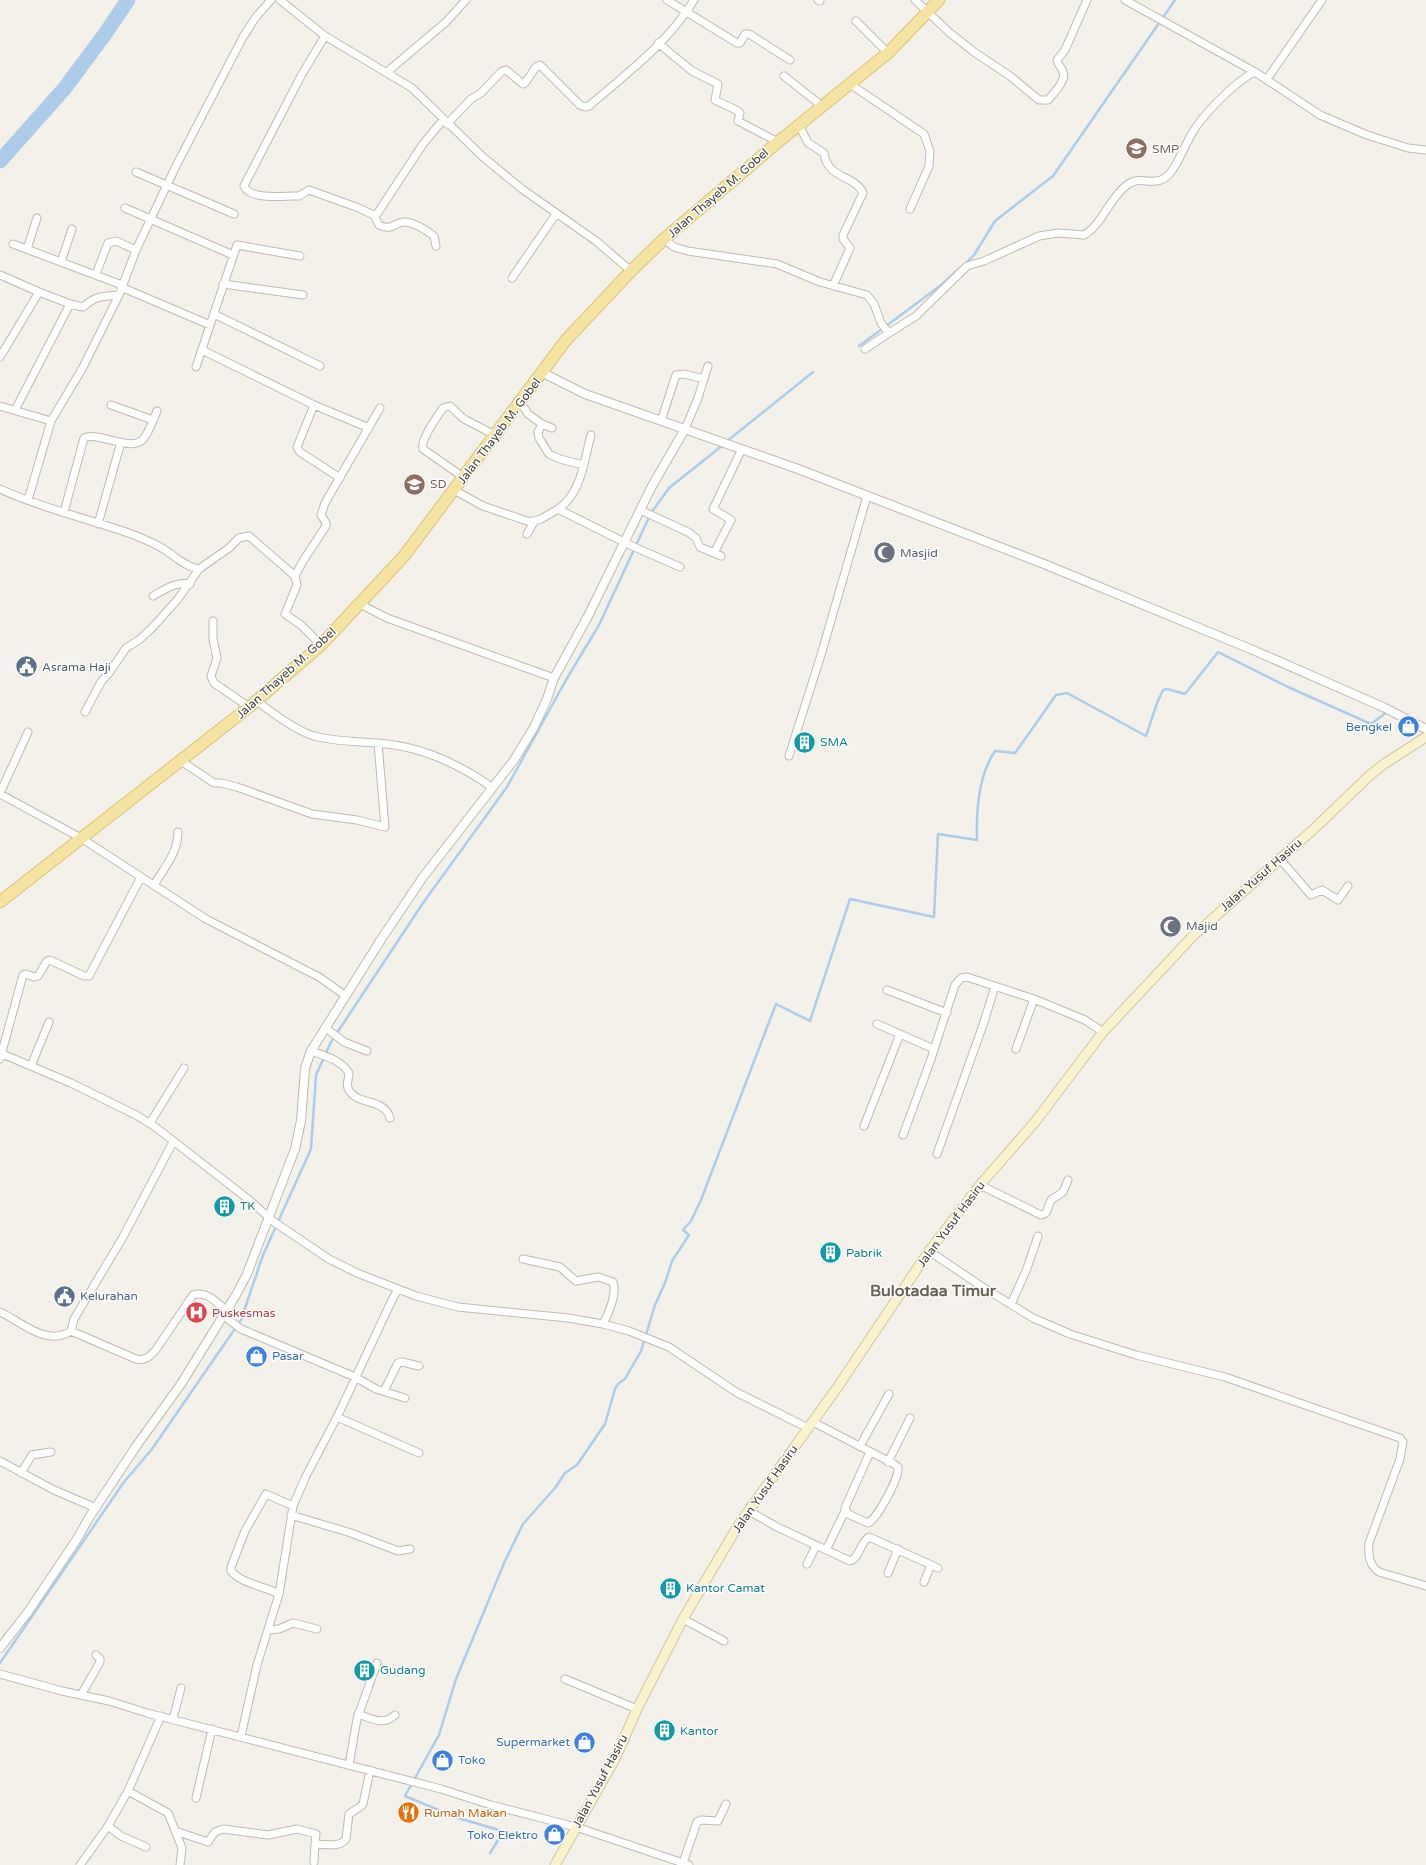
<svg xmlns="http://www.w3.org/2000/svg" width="1426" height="1865" font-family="'Varela Round',sans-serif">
	<rect width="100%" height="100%" fill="#f3f1ea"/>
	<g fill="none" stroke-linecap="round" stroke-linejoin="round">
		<path stroke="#acccea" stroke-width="2.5" d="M964 265 974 255 995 221 1053 176 1175 0
			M859 346 940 286 960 268
			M726 442 813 372
			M0 1663 124 1482 152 1449 241 1320 263 1255 311 1149 316 1075 331 1042 423 903 507 787 566 680 599 625 651 513 669 488 723 445
			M490 1853 502 1834V1831L455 1817 405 1796 439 1735 456 1679 505 1561 523 1524 555 1488 565 1473 577 1465 605 1424 615 1389 619 1383 625 1379 641 1351 655 1305 665 1283 672 1261 689 1235 683 1230 691 1221 701 1200 776 1004 810 1021 850 899 934 917 938 834 977 840C976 810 978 776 995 751L1015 753 1056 695 1067 693 1146 736 1157 703 1163 690 1167 689 1185 694 1218 652 1288 687 1371 724 1387 712"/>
		<path stroke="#acccea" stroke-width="15" d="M0 161 64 89 105 34 128 0"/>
		<defs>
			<path id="minor" d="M280 0 325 36 412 88 483 157 522 189 596 241 631 271
				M667 0 737 43H740L745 34H749L790 60
				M818 0 820 1
				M915 0 950 33 974 52 1010 76 1039 100H1048C1053 94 1067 80 1063 72 1062 67 1058 66 1057 60L1065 50 1087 0
				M1125 0 1255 72 1320 115 1367 135 1408 148 1426 150
				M856 21 888 53
				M325 36 302 74 247 180 244 186C250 200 281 196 294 196H299L309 190 356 207 374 215 377 214 423 144 443 120
				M658 43 692 71 718 84 715 100 738 111 740 113 738 121 778 142
				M387 72 446 22 466 0
				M784 76 822 106
				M1267 79 1322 0
				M850 84 924 134 930 151 929 166 910 209
				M447 124 471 99 481 93 501 72 506 70 523 84 525 83 536 67 540 65 580 105 585 107 589 106C626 74 669 42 694 0
				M799 125 808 143 824 153C827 179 855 175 863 193L843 235V239L850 248 833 286
				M136 172 234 214
				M125 208 233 255
				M374 215 379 225C392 232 395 221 406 222 415 223 426 230 434 236L436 246
				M664 239 674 247 688 251 777 264 820 282 867 295 874 304 881 323 889 333 916 316 967 266 984 261 1039 236 1058 233 1084 235C1103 224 1109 198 1127 185 1142 173 1156 191 1171 172 1181 159 1186 141 1196 127 1208 110 1237 80 1255 72
				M13 244 122 285
				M27 249 37 218
				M61 262 72 229
				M96 274 108 243 116 241 136 250
				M0 275 39 292 0 357
				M512 278 556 214
				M223 284 303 295
				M121 287 210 325
				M70 304 83 307C97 295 101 297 119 295
				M214 314 320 366
				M865 349 889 333
				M202 350 314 405 369 428
				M196 367 237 245 300 256
				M519 404 525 409 528 414 542 424 538 432 539 438 549 454 560 459 583 465
				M111 405 153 420
				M314 405 297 447 300 452 340 478
				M0 406 51 421 82 369 119 295 136 250 176 166 243 37 256 17 271 0
				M15 410 70 304 39 292
				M661 421 676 375 684 374 704 379
				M542 424 552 428
				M685 429 698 398 708 366
				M463 477 423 449C420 440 437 417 443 408L450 406 464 419 495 435
				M0 489C43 509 90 519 134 535 144 539 156 544 165 550 176 557 186 567 199 569L229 548 239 538 249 536 295 576 303 561 326 526V523L321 515 325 503 380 408
				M454 490 483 506 530 522 541 519 558 509 632 546 680 567
				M28 500 51 421
				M558 509C582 493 584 460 591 435
				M640 510 688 532 696 538 700 547 721 556
				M64 512 84 438C91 435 96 437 102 438 142 447 141 450 157 411
				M98 524 121 442
				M527 534 534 522
				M714 553 731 520 713 509 742 449
				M295 576 297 585 285 614 301 625 321 645
				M153 596C164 590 176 581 190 584
				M360 604 387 618 554 678
				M213 621V639L217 658 211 676 214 683 249 707
				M257 701C271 712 297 731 314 736 344 744 375 740 405 747 438 754 466 769 493 788
				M85 712 101 682 109 673 126 648 139 640 152 628 178 599 199 569
				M789 756 821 655 867 496
				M181 761 214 783H221L237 787 312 814 357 820 385 827 378 743
				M0 793 28 732
				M0 794 81 838 206 919 319 977 346 996
				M1280 859 1311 895 1322 890 1338 900 1348 886
				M154 885C164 868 178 853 178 832
				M887 990 947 1013
				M1034 999 1085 1020 1103 1032
				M877 1024 934 1049
				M326 1028 344 1042 367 1051
				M311 1051C325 1056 341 1060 349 1073 349 1078 346 1084 348 1088 356 1107 383 1096 390 1118
				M0 1053 71 1083 136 1115 154 1126 248 1199 274 1222 329 1259 357 1273 416 1296 458 1307 568 1318 603 1324 629 1331 669 1347 736 1392 808 1428
				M0 1059 23 975 26 974 34 977 38 976 47 961 50 960 84 976H89L141 877
				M31 1066 49 1022
				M150 1123 184 1068
				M864 1126 900 1034
				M903 1135 930 1062 955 985 961 978 967 977 1034 999 1016 1049
				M937 1154 984 1022 995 986
				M980 1185 1041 1215 1046 1213 1051 1200 1063 1192 1068 1180
				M929 1251 981 1286 1033 1318 1070 1334 1136 1355 1225 1377 1400 1438 1403 1442 1400 1459 1369 1543C1368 1555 1369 1565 1379 1572L1426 1586
				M523 1259 560 1267 576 1281 598 1277 613 1282C617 1294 609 1313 603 1324
				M1011 1304 1026 1271 1038 1236
				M0 1312C22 1322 46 1347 71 1331L136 1359C145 1361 149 1357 155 1351L193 1295C207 1290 217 1303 227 1311
				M224 1316 241 1329 355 1377 376 1389 405 1398
				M71 1331 74 1319 123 1237 173 1142
				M384 1391 398 1363 402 1362 419 1366
				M337 1417 419 1453
				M813 1422 894 1464 898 1467C900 1477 877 1519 868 1523L848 1514 845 1508 870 1452
				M860 1446 889 1394
				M0 1461 54 1490 96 1508
				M888 1462 910 1418
				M21 1473 32 1455 51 1452
				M749 1511 777 1527 850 1561C860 1558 860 1542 869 1537L938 1568
				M291 1515 351 1533 398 1551 410 1549
				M826 1550 845 1511
				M807 1564 816 1546
				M888 1573 898 1549
				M924 1582 931 1565
				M279 1594C264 1586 242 1584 231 1571V1567L245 1531 266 1494 293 1506
				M683 1619 724 1641
				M268 1630 279 1629 293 1623 317 1629
				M0 1674 62 1691 109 1701 147 1713 441 1789 491 1805 576 1827 689 1865
				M565 1679 637 1709
				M81 1695 100 1662V1659L96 1655
				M358 1714C373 1719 383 1726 395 1715
				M173 1719 181 1688
				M241 1736 257 1665 279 1594 293 1506 305 1478 339 1413 392 1300 398 1289
				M349 1765 357 1719 377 1663
				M128 1791 168 1813 182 1848 180 1865
				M196 1798 212 1729
				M108 1826 121 1836 146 1847
				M175 1831 208 1842 215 1832 223 1829 268 1835 297 1829 316 1834 315 1844C325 1844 340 1848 346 1839L349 1814 360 1807 363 1804 370 1770
				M314 1862 315 1844
				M683 1863 697 1822 701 1820 718 1821 726 1804
				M80 1865 108 1826 128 1791 161 1716"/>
			<path id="tertiary" d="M543 373 585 394 798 469 1044 564 1253 650 1383 707 1426 729
				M0 1648 28 1612 77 1539 90 1516 137 1445 181 1384 236 1295 247 1274 295 1149 301 1121 305 1068 311 1051 382 938 423 877 514 760 533 729 547 699 554 678 587 618 652 486 685 429"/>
			<path id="secondary" d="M555 1865 615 1759 637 1709 683 1619 739 1524 837 1388 929 1251 980 1185 1035 1122 1103 1032 1192 937 1316 827 1369 776 1384 764 1426 737"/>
			<path id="primary" d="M0 902 249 707 321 645 404 556 566 340 631 271 664 239 778 142 888 53 939 0"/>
		</defs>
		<use href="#minor" stroke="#bebaad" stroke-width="9"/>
		<use href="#tertiary" stroke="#bebaad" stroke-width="10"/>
		<use href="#secondary" stroke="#cfc69e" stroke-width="11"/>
		<use href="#primary" stroke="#d9c372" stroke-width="13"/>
		<use href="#minor" stroke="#fff" stroke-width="7"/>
		<use href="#tertiary" stroke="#fff" stroke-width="8"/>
		<use href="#secondary" stroke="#faf3ce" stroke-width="9"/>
		<use href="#primary" stroke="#f5e4a1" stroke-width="11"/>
	</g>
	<defs>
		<symbol id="university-disc" viewBox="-11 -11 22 22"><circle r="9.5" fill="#8d6e63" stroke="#fff"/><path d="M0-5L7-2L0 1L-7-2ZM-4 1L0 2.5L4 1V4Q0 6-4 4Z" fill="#fff"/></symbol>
		<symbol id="mosque-disc" viewBox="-11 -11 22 22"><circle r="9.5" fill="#6b7280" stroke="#fff"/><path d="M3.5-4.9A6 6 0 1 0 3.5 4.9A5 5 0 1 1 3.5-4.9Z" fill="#fff"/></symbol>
		<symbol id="civic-disc" viewBox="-11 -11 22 22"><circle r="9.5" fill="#5c6f8a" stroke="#fff"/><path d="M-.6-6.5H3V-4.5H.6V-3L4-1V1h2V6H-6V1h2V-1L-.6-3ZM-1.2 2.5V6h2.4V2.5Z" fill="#fff"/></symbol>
		<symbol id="shop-disc" viewBox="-11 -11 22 22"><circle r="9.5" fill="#3f7fe0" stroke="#fff"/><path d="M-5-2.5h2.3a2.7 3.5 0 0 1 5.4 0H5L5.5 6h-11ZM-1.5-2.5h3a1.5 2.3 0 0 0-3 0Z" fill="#fff"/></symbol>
		<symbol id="building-disc" viewBox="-11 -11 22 22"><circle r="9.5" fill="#0f9aa8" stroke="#fff"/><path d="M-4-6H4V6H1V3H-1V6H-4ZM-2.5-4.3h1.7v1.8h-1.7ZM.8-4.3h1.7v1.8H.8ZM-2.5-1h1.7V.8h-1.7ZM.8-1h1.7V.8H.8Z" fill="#fff"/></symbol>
		<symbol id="hospital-disc" viewBox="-11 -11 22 22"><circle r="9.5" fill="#e0444e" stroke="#fff"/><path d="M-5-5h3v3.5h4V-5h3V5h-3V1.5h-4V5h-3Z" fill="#fff"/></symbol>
		<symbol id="restaurant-disc" viewBox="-11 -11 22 22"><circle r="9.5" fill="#e8710a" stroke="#fff"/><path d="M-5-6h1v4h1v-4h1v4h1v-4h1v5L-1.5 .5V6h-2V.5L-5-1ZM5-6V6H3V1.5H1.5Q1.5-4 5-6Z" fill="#fff"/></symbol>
	</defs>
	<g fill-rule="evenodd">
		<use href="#university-disc" x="1124" y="136" width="25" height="25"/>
		<use href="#university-disc" x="402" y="472" width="25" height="25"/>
		<use href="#mosque-disc" x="872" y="540" width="25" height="25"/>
		<use href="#civic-disc" x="14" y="654" width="25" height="25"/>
		<use href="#shop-disc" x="1396" y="714" width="25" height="25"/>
		<use href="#building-disc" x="792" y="730" width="25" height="25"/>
		<use href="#mosque-disc" x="1158" y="914" width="25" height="25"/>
		<use href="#building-disc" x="212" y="1194" width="25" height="25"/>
		<use href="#building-disc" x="818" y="1240" width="25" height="25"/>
		<use href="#civic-disc" x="52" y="1284" width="25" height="25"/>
		<use href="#hospital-disc" x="184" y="1300" width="25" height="25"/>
		<use href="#shop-disc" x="244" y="1344" width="25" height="25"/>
		<use href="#building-disc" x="658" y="1576" width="25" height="25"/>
		<use href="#building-disc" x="352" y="1658" width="25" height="25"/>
		<use href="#building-disc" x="652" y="1718" width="25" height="25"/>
		<use href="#shop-disc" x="572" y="1730" width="25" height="25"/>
		<use href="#shop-disc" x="430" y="1748" width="25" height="25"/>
		<use href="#restaurant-disc" x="396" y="1800" width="25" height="25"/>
		<use href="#shop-disc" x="542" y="1822" width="25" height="25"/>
	</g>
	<g text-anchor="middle" stroke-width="3" stroke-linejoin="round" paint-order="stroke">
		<g font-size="12" fill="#785e54" stroke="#fff" text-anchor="start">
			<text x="1152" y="153">SMP</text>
			<text x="430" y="488">SD</text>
		</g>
		<g font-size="12" fill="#474239" stroke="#fff">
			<text transform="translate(718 193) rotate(-41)" y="4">Jalan Thayeb M. Gobel</text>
			<text transform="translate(499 431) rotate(-53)" y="4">Jalan Thayeb M. Gobel</text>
			<text transform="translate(286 673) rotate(-42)" y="4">Jalan Thayeb M. Gobel</text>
			<text transform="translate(1261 875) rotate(-41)" y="4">Jalan Yusuf Hasiru</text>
			<text transform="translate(951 1224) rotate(-53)" y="4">Jalan Yusuf Hasiru</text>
			<text transform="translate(765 1489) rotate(-55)" y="4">Jalan Yusuf Hasiru</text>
			<text transform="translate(600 1781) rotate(-62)" y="4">Jalan Yusuf Hasiru</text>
		</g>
		<g font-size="12" fill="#5b616d" stroke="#fff" text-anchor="start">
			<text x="900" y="557">Masjid</text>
			<text x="1186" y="930">Majid</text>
		</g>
		<g font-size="12" fill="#4e5e75" stroke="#fff" text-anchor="start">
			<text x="42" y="671">Asrama Haji</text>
			<text x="80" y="1300">Kelurahan</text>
		</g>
		<g font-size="12" fill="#366cbe" stroke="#fff" text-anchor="end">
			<text x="1392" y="731">Bengkel</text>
			<text x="272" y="1360" text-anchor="start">Pasar</text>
			<text x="570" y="1746">Supermarket</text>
			<text x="458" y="1764" text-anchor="start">Toko</text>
			<text x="538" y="1839">Toko Elektro</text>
		</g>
		<g font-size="12" fill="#0d838f" stroke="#fff" text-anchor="start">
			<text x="820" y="746">SMA</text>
			<text x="240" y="1210">TK</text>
			<text x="846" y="1257">Pabrik</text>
			<text x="686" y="1592">Kantor Camat</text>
			<text x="380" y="1674">Gudang</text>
			<text x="680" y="1735">Kantor</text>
		</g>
		<g font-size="12" fill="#be3a42" stroke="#fff" text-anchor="start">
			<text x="212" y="1317">Puskesmas</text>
		</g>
		<g font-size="12" fill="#c56008" stroke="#fff" text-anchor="start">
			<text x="424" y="1817">Rumah Makan</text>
		</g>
		<g font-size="16" font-weight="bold" fill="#696151" stroke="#fff">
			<text x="933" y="1296">Bulotadaa Timur</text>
		</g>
	</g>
</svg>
